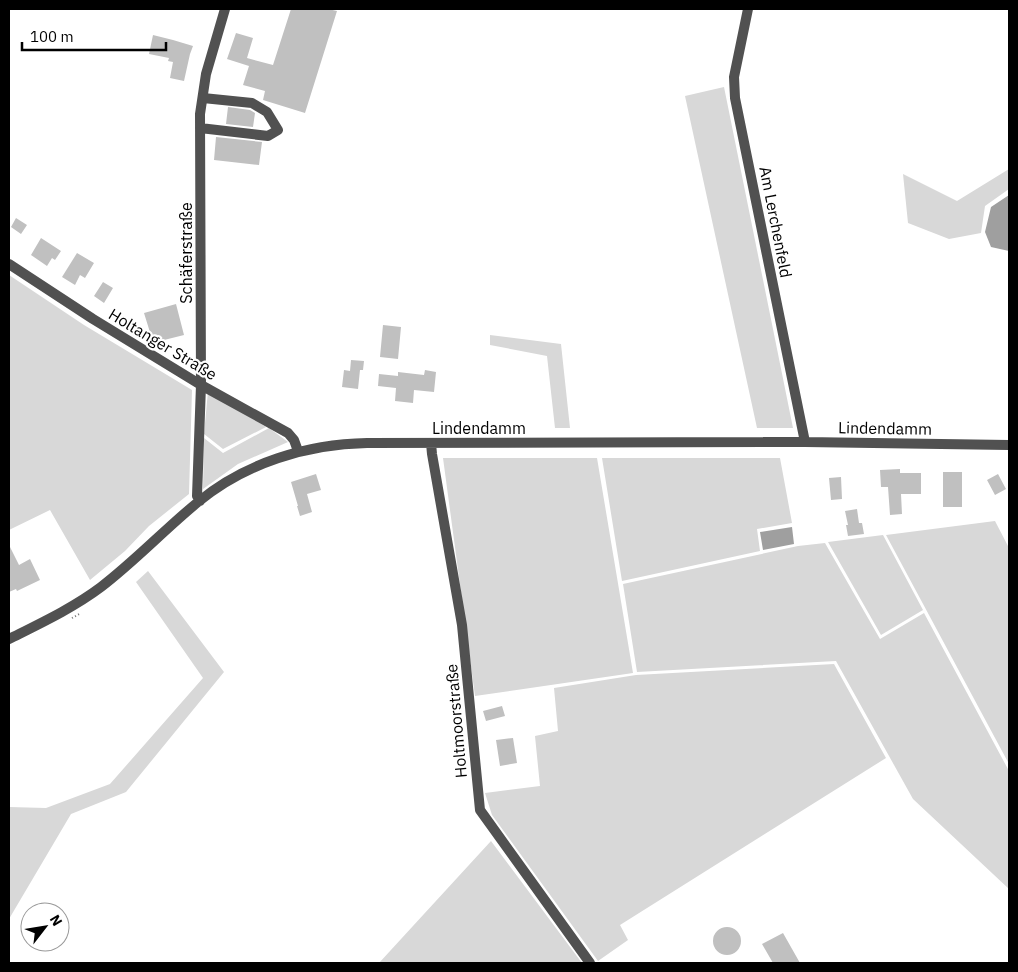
<svg xmlns="http://www.w3.org/2000/svg" width="1018" height="972" font-family="'IBM Plex Sans',sans-serif">
	<rect width="100%" height="100%" fill="#fff"/>
	<path fill="#d8d8d8" d="M724 87 793 428H757L685 96Z
		M1009 169V189L985 206 981 233 949 239 908 223 903 174 957 201Z
		M9 275 84 325 192 390 189 494 149 526 125 551 90 580 50 510 9 530Z
		M490 335 561 344 570 428H555L547 356 490 345Z
		M208 391 266 427 223 449 204 434Z
		M269 428 288 442 238 464 203 489 204 438 223 453Z
		M443 458H597L633 673 475 696Z
		M602 458H780L792 523 757 529 760 551 622 581Z
		M995 521 1009 548V764L886 535Z
		M883 535 923 610 881 635 828 542Z
		M825 543 880 639 924 613 1009 771V889L913 799 836 661 637 672 623 584 798 546Z
		M148 571 224 672 126 792 71 814 9 919V807L46 808 110 784 203 678 136 582Z
		M834 664 886 758 620 925 628 940 598 961 492 815 485 793 540 786 535 736 558 731 554 688 636 675Z
		M491 841 582 963H379Z"/>
	<path fill="#9f9f9f" d="M1009 195V251L991 247 985 232 991 207Z
		M792 527 794 544 763 550 760 532Z"/>
	<path fill="#c0c0c0" d="M291 9H328L337 11 305 113 263 100 265 91 243 85 249 66 227 59 236 33 253 38 247 58 273 65Z
		M153 35 173 40 193 46 190 54 184 81 170 78 173 62 168 61 169 58 149 54Z
		M228 107 250 110 255 113 253 127 226 124Z
		M216 137 262 142 259 165 214 160Z
		M16 218 27 225 21 234 11 227Z
		M41 238 61 251 55 260 52 258 47 266 31 255Z
		M77 253 94 263 85 278 80 275 75 285 62 277Z
		M103 282 113 288 104 303 94 296Z
		M176 304 184 335 164 340V339L153 342 144 313Z
		M383 325 401 327 398 359 380 357Z
		M351 360 364 361 363 370H360L358 389 342 387 344 370 350 371Z
		M425 370 436 372 434 392 414 390 413 403 395 401 396 388 378 386 379 374 398 376V372L424 375Z
		M900 469V473H921V494H901L902 514 890 515 888 487H881L880 470Z
		M943 472H962V507H943Z
		M316 474 321 490 307 494 312 512 300 516 297 506H298L291 482Z
		M998 474 1006 489 995 495 987 480Z
		M841 477 842 499 831 500 829 478Z
		M857 509 859 523H862L864 534 848 536 846 525H848L845 511Z
		M9 545 19 565 30 559 40 580 17 591 16 589 9 592Z
		M502 706 505 716 486 721 483 711Z
		M513 738 517 763 500 766 496 740Z
		M713 941a14 14 0 1 1 28 0a14 14 0 1 1-28 0Z
		M783 933 800 963H773L762 944Z"/>
	<g fill="none" stroke-linecap="round" stroke-linejoin="round">
		<path stroke="#737373" stroke-width="2" stroke-dasharray="1 2.5" stroke-linecap="butt" d="M72 618 81 613"/>
		<path stroke="#515151" stroke-width="10" d="M748 9 734 77 735 98 805 442
			M200 128 268 136 278 130 267 112 252 103 203 98
			M9 264 93 319 201 385 288 433 294 440 298 451
			M431 443 432 454 462 625 480 810 590 963
			M200 501 197 496 201 385 200 114 206 74 225 9
			M9 639C41 623 73 608 101 587 135 561 165 529 198 502 245 463 307 444 367 443L805 442 1009 445"/>
	</g>
	<g text-anchor="middle" stroke-width="4.5" stroke-linejoin="round" paint-order="stroke">
		<g font-size="16" fill="#000" stroke="#fff">
			<text transform="translate(776 222) rotate(79)" y="6">Am Lerchenfeld</text>
			<text transform="translate(186 253) rotate(-90)" y="6">Schäferstraße</text>
			<text transform="translate(163 344) rotate(31)" y="6">Holtanger Straße</text>
			<text x="479" y="434">Lindendamm</text>
			<text transform="translate(885 428) rotate(1)" y="6">Lindendamm</text>
			<text transform="translate(456 721) rotate(-95)" y="6">Holtmoorstraße</text>
		</g>
	</g>
	<rect width="1018" height="972" fill="none" stroke="#000000" stroke-width="20"/>
	<g transform="translate(45 927) rotate(59)"><circle r="24" fill="#ffffff" stroke="#999999"/>
	<path d="M0-4L9 19L0 12L-9 19Z" fill="#000000"/>
	<text y="-8" font-size="14" font-weight="bold" text-anchor="middle" fill="#000000">N</text>
	</g>
	<path d="M22 42v8h144v-8" fill="none" stroke="#000000" stroke-width="2.5"/>
	<text x="30" y="42" font-size="15" fill="#000000" stroke="#ffffff" stroke-width="4" paint-order="stroke">100 m</text>
</svg>
